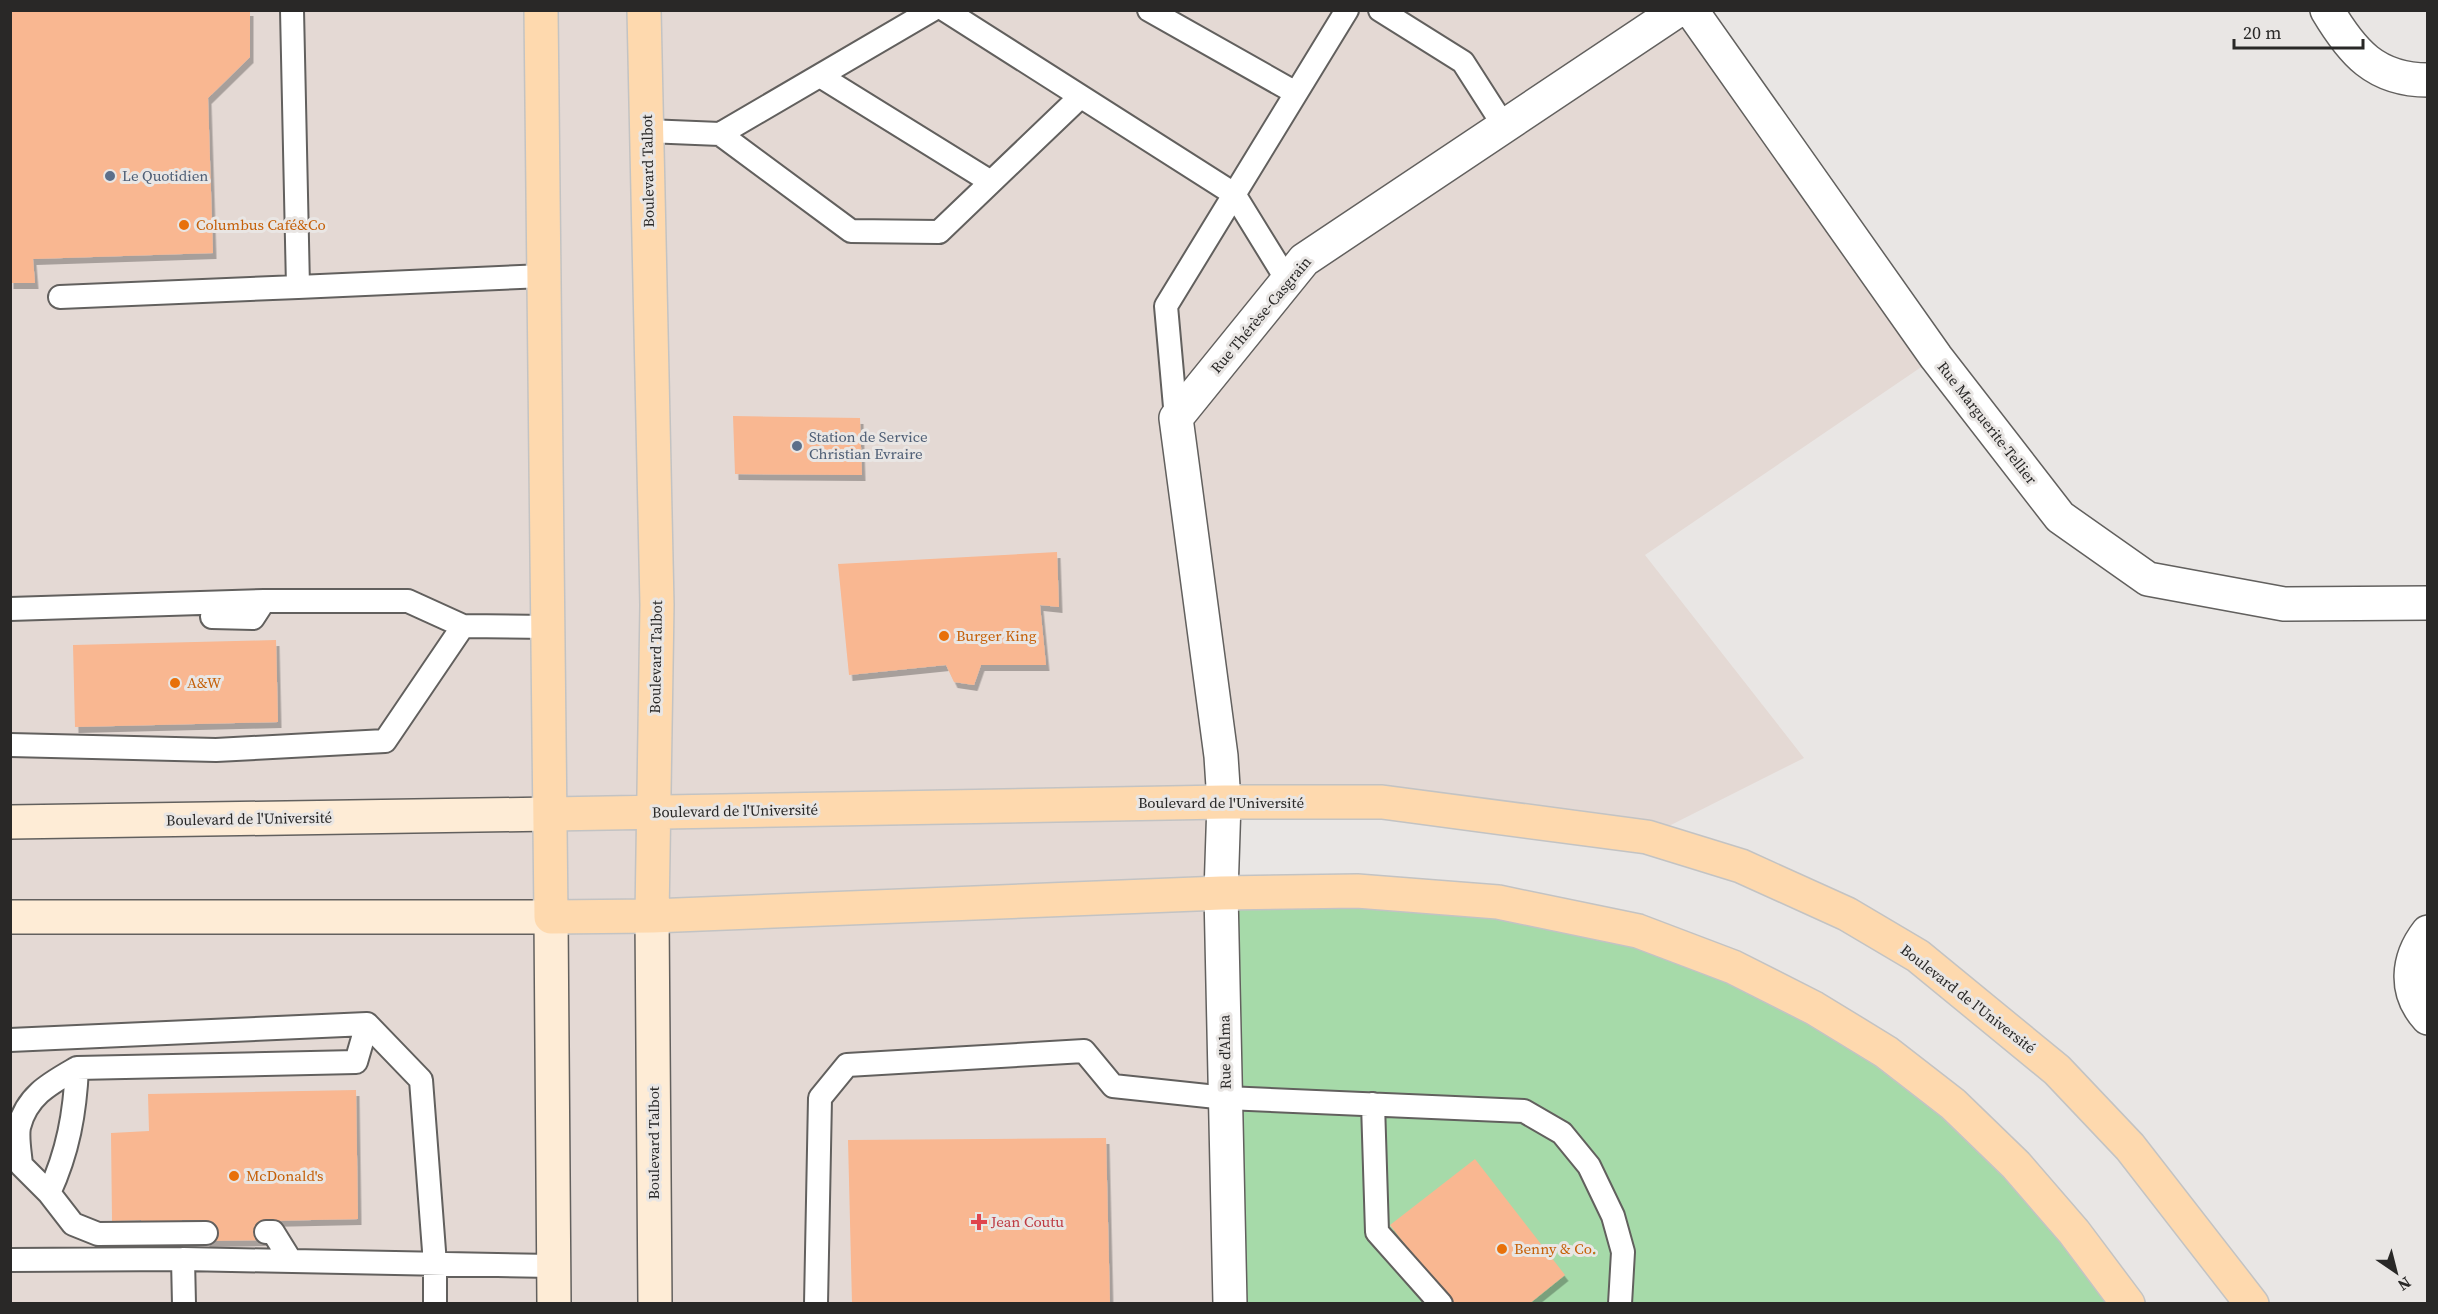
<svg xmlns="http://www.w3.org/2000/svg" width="2438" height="1314" font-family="'Source Serif 4',serif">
	<defs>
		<filter id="shadow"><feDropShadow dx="3.5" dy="6" stdDeviation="0" flood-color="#0004"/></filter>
	</defs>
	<rect width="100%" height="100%" fill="#e9e6e4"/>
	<path fill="#e4d9d4" d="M10 11H1671L1936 357 1645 555 1804 758 1647 837 1224 802 1230 1303H11Z"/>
	<path fill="#a6daa9" d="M1221 893 1638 931 1886 1052 2128 1303H1230Z"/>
	<path fill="#f9b791" filter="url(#shadow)" d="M10 10H250V57L208 98 213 253 33 259 35 283H10Z
		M733 416 860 418 862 475 735 474Z
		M1057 552 1059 607 1040 605 1046 665H981L974 685 954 682 946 665 849 675 838 564Z
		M276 640 278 722 75 727 73 645Z
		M356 1090 358 1219 266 1221V1240L206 1241V1220H182V1229L141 1230V1220L112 1221 111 1133 149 1131 148 1094Z
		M1106 1138 1110 1304H852L848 1140Z
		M1475 1159 1565 1275 1529 1304H1451L1390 1225Z"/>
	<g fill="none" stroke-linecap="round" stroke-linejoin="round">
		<defs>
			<path id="service" d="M292 10 298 287 544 276
				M945 10 1234 194 1287 280
				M1149 10 1296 93
				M1380 10 1463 62 1504 126
				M820 76 991 182
				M647 131 720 134 932 10
				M720 134 851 231 939 232 1080 97
				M60 297 298 287
				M1176 418 1166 306 1347 10
				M10 609 264 601H408L463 626
				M212 617 253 618 264 601
				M10 745 216 750 385 741 463 626 549 627
				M10 1040 367 1024 421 1080 435 1264V1304
				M1373 1104 1377 1232 1441 1304
				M49 1193 21 1165C20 1153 17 1138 19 1127 27 1095 51 1083 77 1068
				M266 1232H273L291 1261
				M206 1233 98 1234 73 1224 49 1193C68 1152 75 1113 77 1068L356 1062 367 1024
				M183 1259 184 1304
				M10 1260 183 1259 553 1266
				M816 1304 820 1098 847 1065 1084 1051 1113 1086 1226 1098 1524 1111 1562 1133 1589 1166 1613 1216 1623 1252 1620 1304"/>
			<path id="minor" d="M1691 10 1936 357 2060 517 2148 579 2284 604 2428 603
				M2327 10C2352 52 2375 80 2428 80
				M2428 932C2407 959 2404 992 2428 1018
				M1230 1304 1221 893 1224 802 1221 756 1176 418 1304 260 1678 10"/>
			<path id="secondary" d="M10 822 551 814
				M652 916 655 1304
				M10 917H551L554 1304"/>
			<path id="primary" d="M541 10 551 917 652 916 1221 893 1357 891 1498 902 1638 931 1733 967 1814 1008 1886 1052 1953 1104 2016 1165 2074 1232 2128 1304
				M644 10 657 605 652 916
				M551 814 1224 802H1382L1647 837 1741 866 1847 914 1918 956 2057 1070 2130 1147 2252 1304"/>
		</defs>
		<use href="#service" stroke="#62605e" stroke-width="26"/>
		<use href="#minor" stroke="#62605e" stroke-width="36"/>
		<use href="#secondary" stroke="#62605e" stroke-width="36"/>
		<use href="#primary" stroke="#c3c3c3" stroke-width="36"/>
		<use href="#service" stroke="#fff" stroke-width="22"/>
		<use href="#minor" stroke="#fff" stroke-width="33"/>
		<use href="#secondary" stroke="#feecd6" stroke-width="33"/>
		<use href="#primary" stroke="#fed9ae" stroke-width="33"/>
	</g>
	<g fill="#5c6f8a" stroke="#e9e6e4" stroke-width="2">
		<circle cx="110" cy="176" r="6"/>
		<circle cx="797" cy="446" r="6"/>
	</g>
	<g fill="#e8710a" stroke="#e9e6e4" stroke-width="2">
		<circle cx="184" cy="225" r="6"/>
		<circle cx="944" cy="636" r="6"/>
		<circle cx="175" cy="683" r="6"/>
		<circle cx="234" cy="1176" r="6"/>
		<circle cx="1502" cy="1249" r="6"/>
	</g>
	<path fill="#e0444e" stroke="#e9e6e4" stroke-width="2" d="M976 1213h6v6h6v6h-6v6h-6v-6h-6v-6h6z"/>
	<g text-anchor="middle" stroke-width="6" stroke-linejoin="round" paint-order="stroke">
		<g font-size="15" fill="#292827" stroke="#e9e6e4">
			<text transform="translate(648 171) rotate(-91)" y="5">Boulevard Talbot</text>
			<text transform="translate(1261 315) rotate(-50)" y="5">Rue Thérèse-Casgrain</text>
			<text transform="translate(1987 423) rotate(52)" y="5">Rue Marguerite-Tellier</text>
			<text transform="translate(656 657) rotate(-89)" y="5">Boulevard Talbot</text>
			<text x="1221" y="808">Boulevard de l'Université</text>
			<text transform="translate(735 811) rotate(-1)" y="5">Boulevard de l'Université</text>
			<text transform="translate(249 819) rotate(-1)" y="5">Boulevard de l'Université</text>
			<text transform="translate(1968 999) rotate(38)" y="5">Boulevard de l'Université</text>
			<text transform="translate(1225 1052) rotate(-91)" y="5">Rue d'Alma</text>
			<text transform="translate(654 1143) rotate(-90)" y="5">Boulevard Talbot</text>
		</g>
		<g font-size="15" fill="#4e5e75" stroke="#e9e6e4" text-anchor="start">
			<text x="122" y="181">Le Quotidien</text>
			<text x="809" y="442">Station de Service<tspan x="809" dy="17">Christian Evraire</tspan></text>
		</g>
		<g font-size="15" fill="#c56008" stroke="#e9e6e4" text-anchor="start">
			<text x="196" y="230">Columbus Café&amp;Co</text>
			<text x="956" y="641">Burger King</text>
			<text x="187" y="688">A&amp;W</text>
			<text x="246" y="1181">McDonald's</text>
			<text x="1514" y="1254">Benny &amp; Co.</text>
		</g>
		<g font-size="15" fill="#be3a42" stroke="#e9e6e4" text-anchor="start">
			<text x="991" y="1227">Jean Coutu</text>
		</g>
	</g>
	<rect width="2438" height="1314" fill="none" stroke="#292827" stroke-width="24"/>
	<g transform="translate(2396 1272) rotate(145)" stroke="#e9e6e4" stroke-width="4.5" paint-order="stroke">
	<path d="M0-4.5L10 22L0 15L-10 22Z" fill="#292827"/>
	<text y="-9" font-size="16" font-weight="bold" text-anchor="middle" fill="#292827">N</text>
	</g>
	<path d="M2234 39v9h129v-9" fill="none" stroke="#292827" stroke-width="3"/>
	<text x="2243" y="39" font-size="18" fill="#292827" stroke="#e9e6e4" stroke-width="4.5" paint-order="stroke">20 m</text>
</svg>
